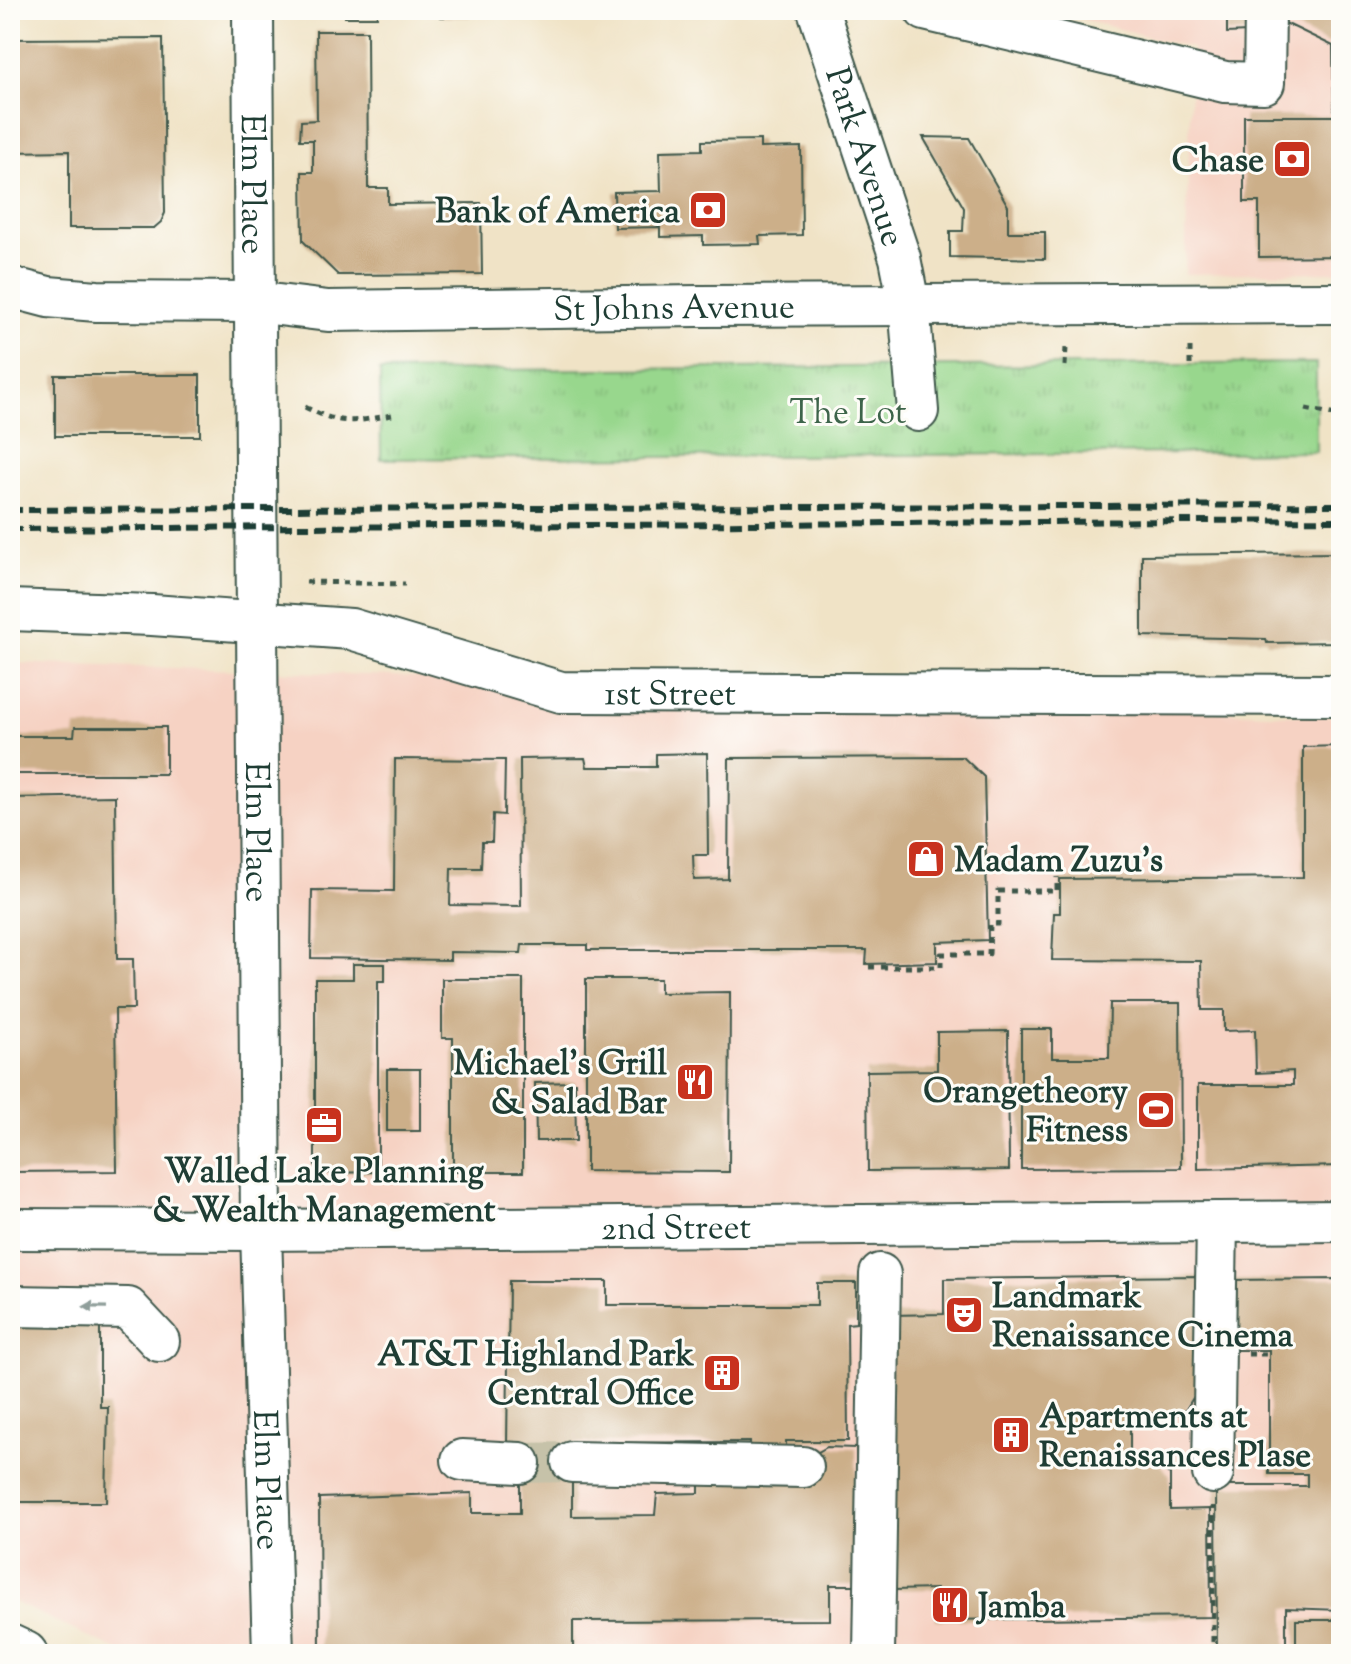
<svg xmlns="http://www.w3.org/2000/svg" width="1351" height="1664" font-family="'Sorts Mill Goudy',serif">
	<defs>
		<pattern id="grass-tufts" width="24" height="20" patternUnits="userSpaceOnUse" patternTransform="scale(2)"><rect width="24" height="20" fill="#98d78d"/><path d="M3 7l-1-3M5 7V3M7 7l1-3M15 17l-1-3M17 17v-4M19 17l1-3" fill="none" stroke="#83b97a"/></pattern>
	</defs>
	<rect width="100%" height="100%" fill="#fdfcf7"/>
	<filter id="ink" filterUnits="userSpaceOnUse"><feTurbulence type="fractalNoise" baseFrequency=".0125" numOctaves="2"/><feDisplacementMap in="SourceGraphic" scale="16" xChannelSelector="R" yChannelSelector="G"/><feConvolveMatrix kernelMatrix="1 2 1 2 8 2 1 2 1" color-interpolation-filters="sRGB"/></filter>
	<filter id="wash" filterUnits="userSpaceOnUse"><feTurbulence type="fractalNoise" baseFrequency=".006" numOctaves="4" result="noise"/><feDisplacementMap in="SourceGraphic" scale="32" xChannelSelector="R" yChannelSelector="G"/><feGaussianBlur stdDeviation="1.8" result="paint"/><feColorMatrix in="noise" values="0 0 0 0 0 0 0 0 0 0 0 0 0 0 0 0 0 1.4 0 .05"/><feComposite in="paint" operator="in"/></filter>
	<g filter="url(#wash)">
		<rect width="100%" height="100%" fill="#f0e3c6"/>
		<path fill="#f6d2c3" d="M1047 10H1341V272L1185 274 1192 48Z
			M10 663 299 672 1341 717V1654H125L10 1600Z"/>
		<path fill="url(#grass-tufts)" stroke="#5c8a60" stroke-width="2" d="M1316 363V452L381 459 380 371Z"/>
		<g id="blocks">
			<path fill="#ccaf89" d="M345 10H377V17H345Z
				M440 10H470V17H440Z
				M1181 10H1247V32L1227 33V17H1180Z
				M1277 10H1341V256L1259 257V202H1244V116H1334L1333 46 1277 19Z
				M316 31H367L368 188H388V204L481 203 482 274 338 275 303 241 302 172H313V140H300L301 121 317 120Z
				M163 38 165 213 161 222 154 228H69V151L10 152V39Z
				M923 137 969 138 1008 206V232H1045V259L950 257V231H963L964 208Z
				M760 140V148L801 147 802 235 759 236 760 244 703 245V236L660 237V227L615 228 614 192 661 191 660 151 702 150V141Z
				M55 375H200V436H55Z
				M1341 553V642L1267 643 1266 639 1142 636V555Z
				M75 727H166V774H10V736H74Z
				M1341 746V1166L1198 1169V1085H1293V1071L1256 1073 1255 1030 1224 1031V1010H1202L1201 961 1052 960 1054 913H1060V879L1303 877V747Z
				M707 753 708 855H693L694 880 728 879 729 758 963 757 984 777 988 940 937 942V962L866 964 867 950H587V945H522L521 953 450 952V960L311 958 312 890 394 891 395 759 505 760 504 815 493 814 492 842H482L481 868H451L450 905 521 906 520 759 585 758 587 767H656V754Z
				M115 796 117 959H133L134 1009H115L117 1171 10 1172V798Z
				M353 964H385V981H378V1172L324 1173 315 1165V979H353Z
				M442 979H523V1172H453V1038H442Z
				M586 979H660V993L730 992 729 1172 586 1171Z
				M1110 1003H1180L1181 1168 1021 1169V1029H1052V1058H1109Z
				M1008 1031 1009 1170 868 1171 867 1071 937 1070V1032Z
				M387 1069H420V1131H387Z
				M575 1082 576 1141H536L535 1083Z
				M1201 1276 1202 1383 1183 1414 1130 1413V1456H1151L1170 1475V1510L1210 1509 1211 1617 936 1620V1589L893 1590 890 1315 944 1314V1279Z
				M1341 1279V1610L1286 1608V1654H1217L1216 1486H1307V1474H1269V1350H1228L1227 1280Z
				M509 1281H607V1305H817V1283H856V1323L847 1324 848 1441H786V1455H751L750 1442 572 1443V1516L655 1515 657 1494 699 1493V1482L811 1456 827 1447 856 1448 858 1585H830V1620L573 1621V1654H320L319 1498 472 1493V1513H520V1446H507Z
				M10 1316H100V1407H108L106 1502H10Z
				M1296 1620H1341V1654H1296Z"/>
		</g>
	</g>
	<g filter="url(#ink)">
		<use href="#blocks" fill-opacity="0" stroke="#3e564a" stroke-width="2"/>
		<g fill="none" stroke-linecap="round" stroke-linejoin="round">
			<path stroke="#c6c2a9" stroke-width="40" stroke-dasharray="40 20" stroke-linecap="butt" d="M520 1463 572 1462"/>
			<defs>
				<g id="minor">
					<path id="s1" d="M253 10 261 1230 273 1654"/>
					<path id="s2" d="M818 10 900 258 909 304 918 411"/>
					<path d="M925 10 1225 82 1264 83 1265 10"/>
					<path id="s3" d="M10 287 48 297 97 301 254 302 328 311 698 306 1341 303"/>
					<path id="s4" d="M10 610 152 615 351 629 561 692 1341 695"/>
					<path id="s5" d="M10 1229 261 1230 1341 1221"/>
					<path d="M10 1306 128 1308 159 1341"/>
					<path d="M462 1460 520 1463"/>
					<path d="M572 1462 803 1467"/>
					<path d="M1213 1473 1217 1222"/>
					<path d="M874 1654 880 1274"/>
				</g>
				<path id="major" d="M10 1647 25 1654"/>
			</defs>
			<use href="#minor" stroke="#3e564a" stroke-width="44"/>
			<use href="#major" stroke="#3e564a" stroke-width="48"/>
			<path stroke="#3e564a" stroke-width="5" stroke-dasharray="6 6" stroke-linecap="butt" d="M1190 347V365
				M1065 366 1066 347
				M305 407C342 426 352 422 392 415
				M1306 409 1341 416
				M306 582 405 584
				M869 967H941V954H989L990 924H998V891H1057V877
				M1248 1354H1272
				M1213 1654V1506"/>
			<use href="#minor" stroke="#fff" stroke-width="40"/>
			<use href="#major" stroke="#fff" stroke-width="44"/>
			<path stroke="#1f3d34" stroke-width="6" stroke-dasharray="12 6" stroke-linecap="butt" d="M10 510 1341 505
				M10 529 1341 520"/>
		</g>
		<defs><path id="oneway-solid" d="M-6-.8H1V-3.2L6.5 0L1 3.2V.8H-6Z" transform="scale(2)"/></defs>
		<use fill="#8f9e9a" href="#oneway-solid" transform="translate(95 1307) rotate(-179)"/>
	</g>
	<defs>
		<symbol id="bank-square" viewBox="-11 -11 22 22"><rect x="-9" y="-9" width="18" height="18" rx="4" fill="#c8321e" stroke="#fdfcf7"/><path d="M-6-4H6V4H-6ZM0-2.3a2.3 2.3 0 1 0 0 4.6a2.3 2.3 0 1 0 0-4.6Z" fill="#fff"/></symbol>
		<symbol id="shop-square" viewBox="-11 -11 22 22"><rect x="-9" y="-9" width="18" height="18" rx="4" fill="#c8321e" stroke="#fdfcf7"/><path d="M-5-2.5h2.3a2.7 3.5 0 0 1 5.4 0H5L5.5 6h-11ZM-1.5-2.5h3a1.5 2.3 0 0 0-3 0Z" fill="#fff"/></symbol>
		<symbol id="restaurant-square" viewBox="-11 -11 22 22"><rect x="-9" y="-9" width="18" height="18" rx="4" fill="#c8321e" stroke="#fdfcf7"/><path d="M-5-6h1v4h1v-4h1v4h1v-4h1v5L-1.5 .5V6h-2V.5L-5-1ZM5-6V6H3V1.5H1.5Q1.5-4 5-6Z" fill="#fff"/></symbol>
		<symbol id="stadium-square" viewBox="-11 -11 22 22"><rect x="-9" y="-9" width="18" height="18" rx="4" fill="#c8321e" stroke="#fdfcf7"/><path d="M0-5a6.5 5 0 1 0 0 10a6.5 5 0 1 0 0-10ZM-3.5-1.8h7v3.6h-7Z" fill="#fff"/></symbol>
		<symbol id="office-square" viewBox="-11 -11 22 22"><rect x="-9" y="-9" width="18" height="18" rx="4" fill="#c8321e" stroke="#fdfcf7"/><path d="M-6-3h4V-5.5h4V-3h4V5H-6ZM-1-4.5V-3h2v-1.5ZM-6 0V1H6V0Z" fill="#fff"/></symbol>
		<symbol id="theatre-square" viewBox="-11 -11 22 22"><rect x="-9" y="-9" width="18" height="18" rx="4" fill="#c8321e" stroke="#fdfcf7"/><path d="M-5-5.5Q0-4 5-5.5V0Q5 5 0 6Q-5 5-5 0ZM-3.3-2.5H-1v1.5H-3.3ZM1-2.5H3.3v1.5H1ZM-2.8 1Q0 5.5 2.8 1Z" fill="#fff"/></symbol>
		<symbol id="building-square" viewBox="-11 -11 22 22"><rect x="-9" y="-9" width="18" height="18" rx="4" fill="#c8321e" stroke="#fdfcf7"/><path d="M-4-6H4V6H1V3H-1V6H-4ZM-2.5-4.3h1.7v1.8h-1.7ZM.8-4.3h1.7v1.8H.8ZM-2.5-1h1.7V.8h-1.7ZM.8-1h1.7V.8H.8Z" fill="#fff"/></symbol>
	</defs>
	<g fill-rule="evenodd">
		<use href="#bank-square" x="1270" y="137" width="44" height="44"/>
		<use href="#bank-square" x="686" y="188" width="44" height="44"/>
		<use href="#shop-square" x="904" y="837" width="44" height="44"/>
		<use href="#restaurant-square" x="673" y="1060" width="44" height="44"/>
		<use href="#stadium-square" x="1134" y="1088" width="44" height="44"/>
		<use href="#office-square" x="302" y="1103" width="44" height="44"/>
		<use href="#theatre-square" x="942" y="1293" width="44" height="44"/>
		<use href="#building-square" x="700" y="1351" width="44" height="44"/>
		<use href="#building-square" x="989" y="1413" width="44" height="44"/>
		<use href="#restaurant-square" x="928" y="1583" width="44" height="44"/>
	</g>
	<g text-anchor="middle" stroke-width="6" stroke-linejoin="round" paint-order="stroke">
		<g font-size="34" fill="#1f3d34" stroke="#fdfcf7">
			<text dy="12" stroke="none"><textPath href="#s2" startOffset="154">Park Avenue</textPath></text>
			<text dy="12" stroke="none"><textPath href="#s1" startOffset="174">Elm Place</textPath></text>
			<text dy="12" stroke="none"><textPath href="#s3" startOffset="666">St Johns Avenue</textPath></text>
			<text dy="12" stroke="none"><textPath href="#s4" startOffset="670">1st Street</textPath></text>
			<text dy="12" stroke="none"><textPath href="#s1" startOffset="822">Elm Place</textPath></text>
			<text dy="12" stroke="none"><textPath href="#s5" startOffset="666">2nd Street</textPath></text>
			<text dy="12" stroke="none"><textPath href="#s1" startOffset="1470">Elm Place</textPath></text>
		</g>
		<g font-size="34" font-weight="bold" fill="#1f3d34" stroke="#fdfcf7" text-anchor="end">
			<text x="1264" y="171">Chase</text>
			<text x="680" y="222">Bank of America</text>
			<text x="954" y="871" text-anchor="start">Madam Zuzu's</text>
			<text x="667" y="1074">Michael’s Grill<tspan x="667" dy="39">&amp; Salad Bar</tspan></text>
			<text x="1128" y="1102">Orangetheory<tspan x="1128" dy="39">Fitness</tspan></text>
			<text x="324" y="1182" text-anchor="middle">Walled Lake Planning<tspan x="324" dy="39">&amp; Wealth Management</tspan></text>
			<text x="992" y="1307" text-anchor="start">Landmark<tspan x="992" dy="39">Renaissance Cinema</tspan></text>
			<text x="694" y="1365">AT&amp;T Highland Park<tspan x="694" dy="39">Central Office</tspan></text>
			<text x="1039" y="1427" text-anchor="start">Apartments at<tspan x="1039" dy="39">Renaissances Plase</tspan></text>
			<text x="978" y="1617" text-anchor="start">Jamba</text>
		</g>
		<g font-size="34" fill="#3d644a" stroke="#fdfcf7">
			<text x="848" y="423">The Lot</text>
		</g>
	</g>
	<rect width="1351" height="1664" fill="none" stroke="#fdfcf7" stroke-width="40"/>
</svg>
